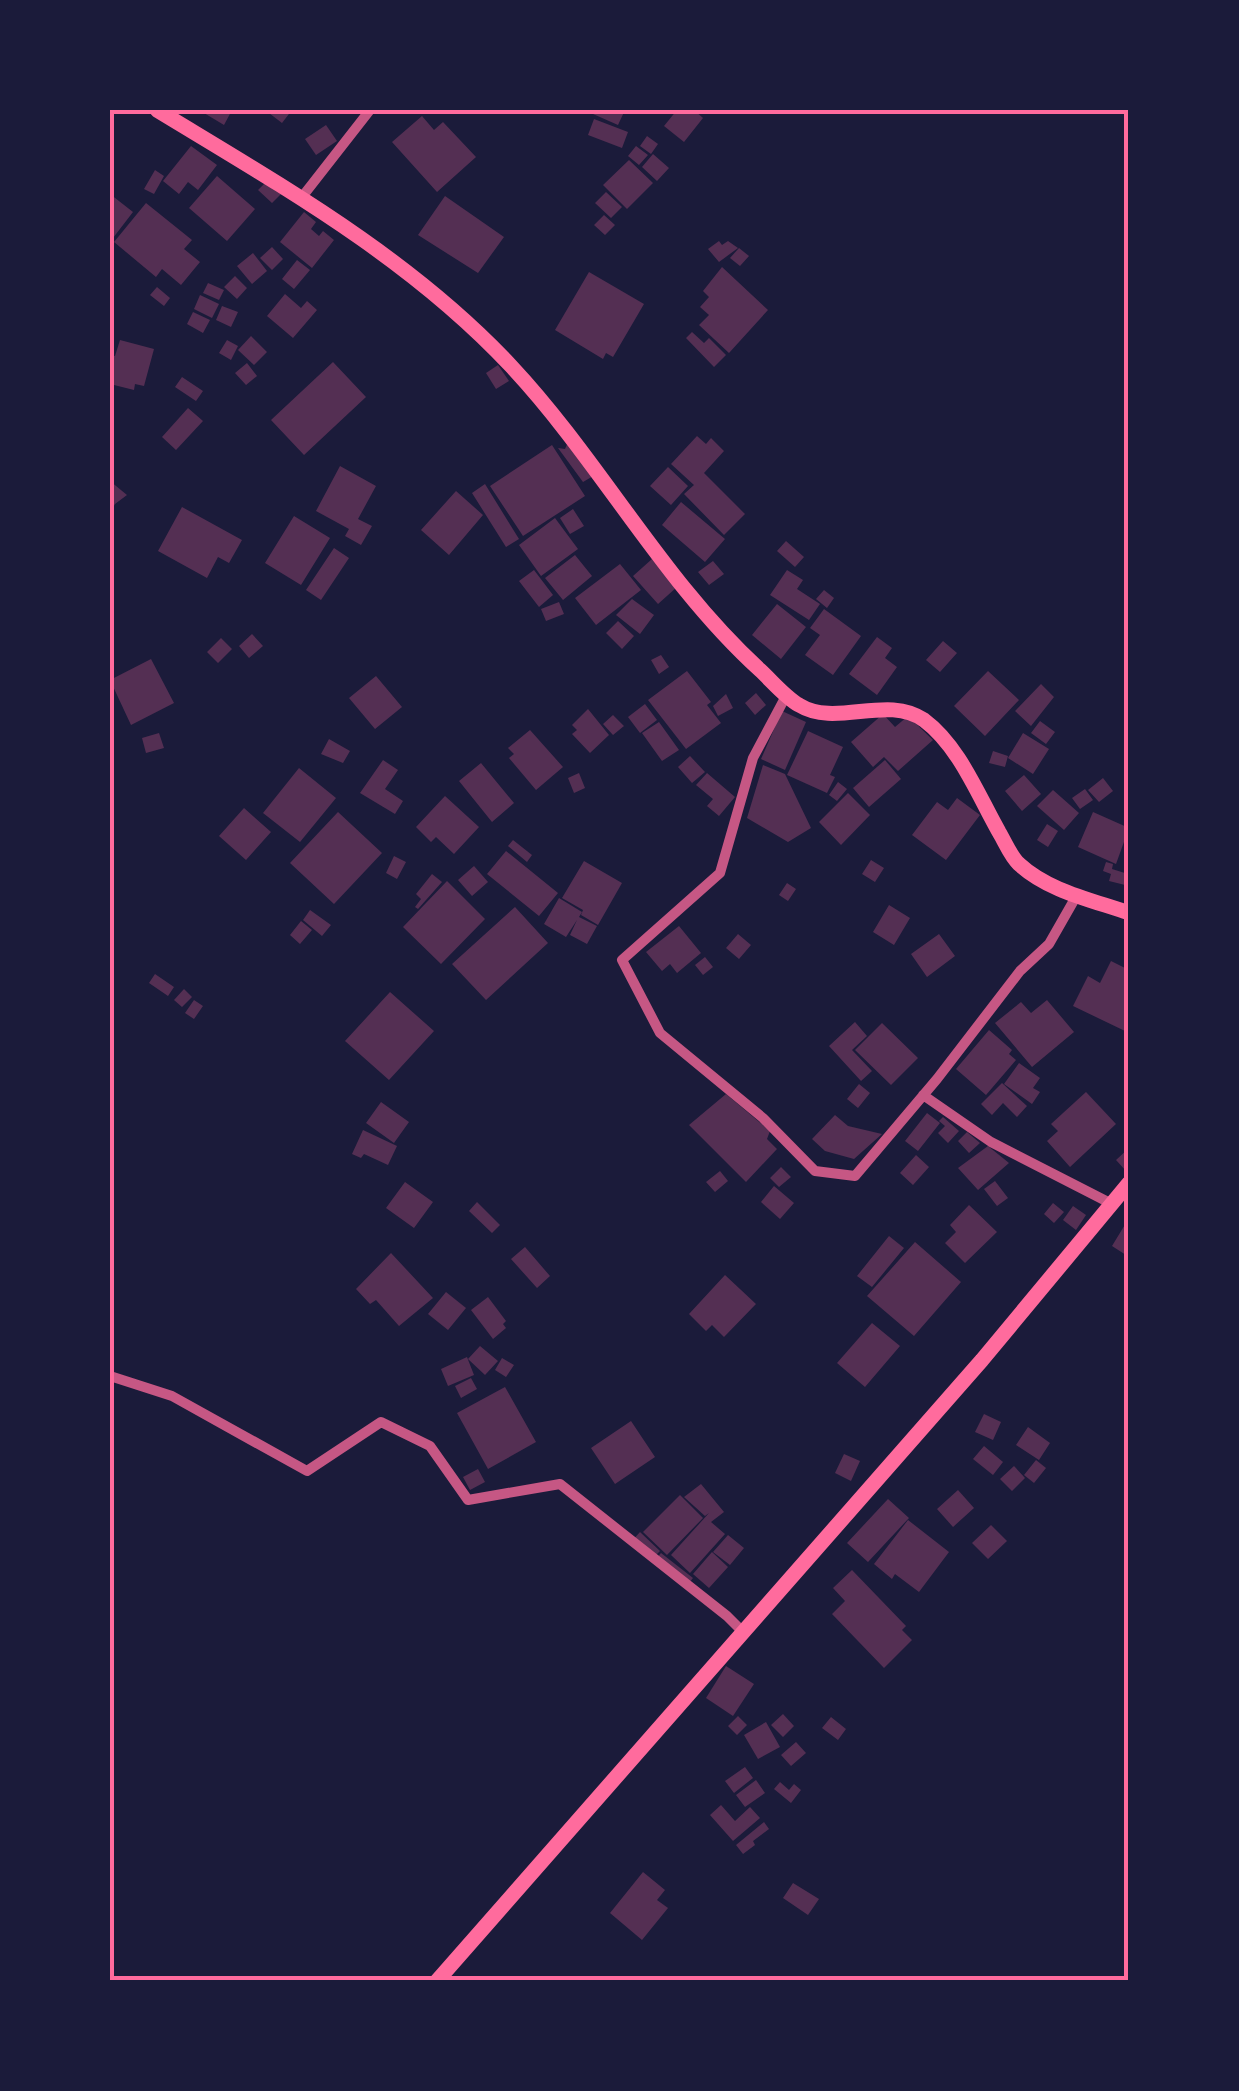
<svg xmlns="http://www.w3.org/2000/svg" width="1239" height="2091" font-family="'Times New Roman',serif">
	<rect width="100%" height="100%" fill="#1b1b3a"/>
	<path fill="#542f53" d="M199 110H227L231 112 224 125Z
		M265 110H292L282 123Z
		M584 110H625L618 125Z
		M677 110H694L703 118 684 142 664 126Z
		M422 116 434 130 443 122 476 157 437 192 392 142Z
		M594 119 628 132 622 148 588 135Z
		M326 125 337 141 316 155 305 139Z
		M647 136 658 144 651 154 640 146Z
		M191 146 217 165 198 190 188 182 179 194 163 181Z
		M636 146 648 155 639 165 628 156Z
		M653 154 669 168 657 181 642 167Z
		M629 160 653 183 627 209 603 185Z
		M155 170 164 176 154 194 144 189Z
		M217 176 255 209 227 241 189 208Z
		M268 180 282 193 272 203 258 190Z
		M606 192 622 207 611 218 595 203Z
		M110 194 133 212 113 238 110 235Z
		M445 196 504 237 478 273 418 235Z
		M146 203 192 240 184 249 200 262 181 285 162 269 156 277 114 242Z
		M304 212 316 222 311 229 319 236 323 231 334 240 312 268 280 242Z
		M604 215 615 225 605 235 594 225Z
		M719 241 722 245 728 241 738 248 719 262 708 249Z
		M272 247 283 259 272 270 260 258Z
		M739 248 749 256 740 266 730 258Z
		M253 253 267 271 252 284 237 266Z
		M297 260 310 270 294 289 282 279Z
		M722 267 768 310 729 353 699 325 709 315 700 307 709 297 703 291Z
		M589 272 644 304 613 357 606 353 603 359 555 330Z
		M235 276 247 288 237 299 224 287Z
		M208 283 224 290 219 300 203 293Z
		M157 287 170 298 164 306 150 295Z
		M285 294 301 308 307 301 317 310 293 338 267 316Z
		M200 295 219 304 212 318 194 309Z
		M222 306 238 312 231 327 216 320Z
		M193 312 210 320 203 333 187 324Z
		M692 332 704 343 709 338 726 355 714 367 686 338Z
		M251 336 267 352 254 365 238 350Z
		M120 340 154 349 144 386 135 384 134 390 110 384V355L115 356Z
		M227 340 238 346 231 360 219 353Z
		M333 362 366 397 304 455 271 420Z
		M247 363 257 376 246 385 235 373Z
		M498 365 509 381 496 389 486 373Z
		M182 377 203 391 196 401 175 387Z
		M188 408 203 421 176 450 162 437Z
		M697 436 706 444 711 438 724 451 704 473 745 514 724 535 684 494 694 485 671 464Z
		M569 440 595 475 583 482 558 448 565 449Z
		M552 445 585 496 523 536 490 486Z
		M340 466 376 486 358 519 372 526 361 545 345 536 349 529 316 511Z
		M668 467 688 486 671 505 650 486Z
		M110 481 127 495 115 504 110 513Z
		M485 484 519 539 506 547 472 493Z
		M456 491 483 515 449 555 421 530Z
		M681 502 725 539 705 562 662 525Z
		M182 507 242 540 229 563 218 557 207 578 158 551Z
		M573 509 584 526 570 534 560 518Z
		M294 516 330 538 301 585 265 563Z
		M555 518 578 549 541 576 519 545Z
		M786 541 804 557 795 567 777 551Z
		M334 548 349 558 321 600 306 590Z
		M575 555 592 576 563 600 545 578Z
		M652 559 677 587 658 604 633 576Z
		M713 561 724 574 709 585 698 572Z
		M620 564 641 590 596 625 575 598Z
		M534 570 553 595 539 607 519 581Z
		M787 570 803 580 797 589 820 604 809 620 770 595Z
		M824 590 834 598 827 608 816 599Z
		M632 599 654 615 640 634 616 615Z
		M559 602 564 614 546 621 541 609Z
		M777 604 806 627 781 659 752 635Z
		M824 609 861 636 833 675 805 655 820 635 810 628Z
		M618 621 634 636 622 649 606 633Z
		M252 634 263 646 249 658 239 646Z
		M877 637 892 648 885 658 897 667 877 695 849 674Z
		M221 638 232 649 218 663 207 652Z
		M943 641 957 653 940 672 926 660Z
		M661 655 669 667 659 674 651 660Z
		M151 659 174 703 131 725 110 680Z
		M687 671 711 702 707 705 721 723 686 749 648 700Z
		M988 671 1019 700 985 736 954 706Z
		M376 676 402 707 375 729 349 698Z
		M1041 684 1054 697 1031 726 1015 711Z
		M756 693 766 705 755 715 745 703Z
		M726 694 733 708 718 716 713 706Z
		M645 704 657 720 640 733 628 717Z
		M588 709 609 735 590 753 572 734 577 730 572 725Z
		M782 711 806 722 785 770 761 759Z
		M883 714 895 727 908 716 933 740 898 771 884 757 873 767 851 742Z
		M613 715 624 726 613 735 603 724Z
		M1040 721 1055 732 1046 744 1031 733Z
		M659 722 679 750 662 761 642 733Z
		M530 730 563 767 536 790 509 758 514 754 508 748Z
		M808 731 843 747 830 775 835 777 827 793 787 775Z
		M159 733 164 748 146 753 142 738Z
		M1023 733 1049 749 1033 774 1008 758Z
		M329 739 350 751 343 763 321 754Z
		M993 751 1008 756 1005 767 989 763Z
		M690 756 705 772 692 783 678 767Z
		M383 760 398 770 385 789 403 801 395 814 360 793Z
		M885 760 901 779 869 807 853 788Z
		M481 763 514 803 492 822 459 781Z
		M763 765 785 774 811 828 788 842 747 818Z
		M299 768 336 798 300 842 263 813Z
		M579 773 585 788 574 793 568 778Z
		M707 773 735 797 719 816 707 806 713 799 696 785Z
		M1024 775 1041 794 1022 811 1005 791Z
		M1103 778 1113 791 1099 802 1088 790Z
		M838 782 847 789 837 801 829 795Z
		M1085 789 1093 800 1080 809 1072 798Z
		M1053 790 1079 813 1064 830 1037 806Z
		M848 793 870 815 841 845 819 822Z
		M445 796 479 827 454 854 436 837 431 842 416 827Z
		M957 798 980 815 946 860 912 835 937 802 948 810Z
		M244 808 271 832 246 860 219 836Z
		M338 812 382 853 334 904 290 863Z
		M1093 812 1129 828 1116 864 1078 847Z
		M1047 824 1058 831 1048 847 1037 840Z
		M513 840 532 855 527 862 508 846Z
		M506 851 558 893 539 916 487 874Z
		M394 856 406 862 397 879 386 873Z
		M871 860 884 868 875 882 862 874Z
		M584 861 622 883 598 925 581 915 583 910 562 898Z
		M1106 862 1113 864 1112 869 1128 874 1125 885 1109 881 1111 874 1103 871Z
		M474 866 488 882 472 896 458 880Z
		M432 874 442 882 418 909 415 907 421 899 416 894Z
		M447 881 485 919 441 964 403 927Z
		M787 883 796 889 788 901 779 895Z
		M559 898 582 912 579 917 597 926 587 944 570 935 577 920 566 937 544 924Z
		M889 905 910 918 894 945 873 932Z
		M515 907 548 943 486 1000 452 964Z
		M310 910 331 925 322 936 303 920Z
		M301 921 312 930 300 944 290 935Z
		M679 926 701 953 677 973 670 964 662 971 646 952Z
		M738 934 751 945 739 959 726 948Z
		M939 934 955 956 927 977 911 954Z
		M705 957 713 967 703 975 695 965Z
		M1111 961 1129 970V1024L1125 1031 1073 1006 1088 976 1100 983Z
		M155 974 174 987 168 996 149 983Z
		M184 989 192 997 182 1007 174 1000Z
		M390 992 434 1031 389 1080 345 1041Z
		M194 1000 203 1006 194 1019 185 1013Z
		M1047 1000 1074 1032 1032 1067 995 1023 1021 1002 1031 1013Z
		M855 1022 867 1036 852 1050 872 1071 861 1081 829 1046Z
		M882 1023 918 1058 891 1085 855 1050Z
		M989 1030 1012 1050 1009 1054 1016 1060 986 1095 956 1069Z
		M1019 1063 1040 1078 1033 1088 1040 1092 1032 1104 1004 1084Z
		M1002 1083 1027 1106 1017 1117 1003 1103 992 1115 981 1104Z
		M859 1084 870 1093 858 1108 847 1099Z
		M1086 1092 1116 1124 1070 1167 1047 1141 1058 1131 1051 1124Z
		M726 1094 770 1131 767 1139 777 1149 746 1182 689 1125Z
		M381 1102 409 1122 394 1143 366 1123Z
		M927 1113 940 1123 918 1151 905 1141Z
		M835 1115 848 1126 882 1134 854 1159 825 1151 812 1139Z
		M943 1117 959 1131 948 1143 938 1133 945 1126 939 1121Z
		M363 1130 397 1146 388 1165 364 1154 361 1158 352 1154Z
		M967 1132 980 1143 969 1153 958 1141Z
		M988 1146 1009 1163 978 1190 958 1168Z
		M1129 1148V1168L1126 1171 1116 1160Z
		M916 1155 929 1167 913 1185 900 1173Z
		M781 1167 791 1177 779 1187 770 1178Z
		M720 1171 728 1181 715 1192 706 1182Z
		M995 1181 1008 1198 997 1206 984 1189Z
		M405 1182 433 1202 414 1228 386 1208Z
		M774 1186 794 1203 780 1219 761 1202Z
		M477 1202 500 1225 492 1233 469 1211Z
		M1053 1203 1064 1212 1054 1223 1044 1214Z
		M969 1205 997 1232 965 1263 945 1243 956 1232 950 1225Z
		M1073 1206 1086 1215 1076 1230 1063 1220Z
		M1129 1218V1257L1112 1246Z
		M889 1236 904 1248 872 1287 857 1276Z
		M915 1242 961 1282 914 1336 867 1296Z
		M525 1247 550 1276 537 1288 511 1259Z
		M391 1253 433 1298 399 1326 376 1300 370 1304 356 1289Z
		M725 1275 756 1304 724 1337 712 1325 706 1331 689 1314Z
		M446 1292 466 1308 448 1330 428 1314Z
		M488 1297 506 1321 503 1324 506 1328 493 1339 471 1310Z
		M872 1323 900 1346 865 1387 837 1363Z
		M480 1346 498 1361 485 1375 468 1359Z
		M467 1357 474 1375 448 1386 441 1369Z
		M502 1358 514 1365 506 1377 495 1370Z
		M471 1378 477 1389 461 1398 455 1386Z
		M505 1387 536 1442 488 1469 457 1413Z
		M984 1414 1001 1422 993 1440 975 1432Z
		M631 1421 655 1457 615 1484 591 1448Z
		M1028 1427 1050 1443 1039 1460 1016 1445Z
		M984 1446 1003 1462 993 1475 973 1459Z
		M844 1454 860 1461 851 1481 835 1473Z
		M1036 1460 1046 1468 1034 1483 1024 1475Z
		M1014 1466 1025 1478 1012 1491 1000 1479Z
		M478 1469 485 1482 470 1490 463 1477Z
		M701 1484 724 1512 711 1522 725 1534 690 1573 671 1555 709 1513 705 1516 684 1497Z
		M958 1490 974 1508 953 1527 937 1509Z
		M680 1495 703 1518 667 1555 643 1532Z
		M888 1499 909 1518 868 1562 847 1543Z
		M908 1520 949 1552 919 1592 895 1574 892 1579 874 1564Z
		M991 1525 1007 1541 988 1559 972 1543Z
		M640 1532 660 1551 651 1560 631 1542Z
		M728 1535 744 1548 730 1565 713 1552Z
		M712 1552 728 1567 709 1588 693 1574Z
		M661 1553 693 1578 685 1588 654 1561Z
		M852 1570 906 1626 902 1630 912 1640 884 1668 832 1614 845 1601 833 1588Z
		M726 1666 754 1684 733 1716 706 1698Z
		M783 1714 794 1726 783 1737 771 1725Z
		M738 1716 747 1725 737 1735 728 1726Z
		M831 1717 846 1729 838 1740 822 1728Z
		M766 1722 780 1747 758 1759 744 1735Z
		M796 1742 806 1753 791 1766 781 1755Z
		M745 1767 753 1778 734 1793 725 1781Z
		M756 1780 765 1793 745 1807 736 1795Z
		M780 1782 789 1790 794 1784 801 1790 791 1803 774 1789Z
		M721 1805 735 1821 750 1807 760 1818 733 1841 710 1815Z
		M764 1822 769 1829 753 1841 755 1845 743 1854 736 1845Z
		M643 1872 665 1890 657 1900 668 1908 642 1940 610 1913Z
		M793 1883 819 1899 808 1915 783 1898Z"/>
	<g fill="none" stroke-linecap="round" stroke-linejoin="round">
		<path stroke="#c65784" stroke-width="10" d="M302 197 370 110
			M787 694 753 758 720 873 622 960 660 1033 763 1118 815 1171 855 1176 937 1079 1020 971 1049 944 1077 895
			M923 1095 991 1142 1112 1204
			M110 1376 172 1396 307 1471 381 1422 430 1446 468 1500 560 1484 727 1616 743 1632"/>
		<path stroke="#ff6b9d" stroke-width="15" d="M157 110C282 186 410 258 511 366 600 461 663 582 760 670 772 681 785 697 799 705 836 728 887 694 924 720 959 746 978 795 999 832 1005 842 1011 857 1019 864 1048 891 1092 900 1129 913
			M437 1981 982 1360 1129 1183"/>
	</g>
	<rect width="1239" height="2091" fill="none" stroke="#1b1b3a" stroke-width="225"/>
	<rect x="112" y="112" width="1014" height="1866" fill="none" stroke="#ff6b9d" stroke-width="4"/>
</svg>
